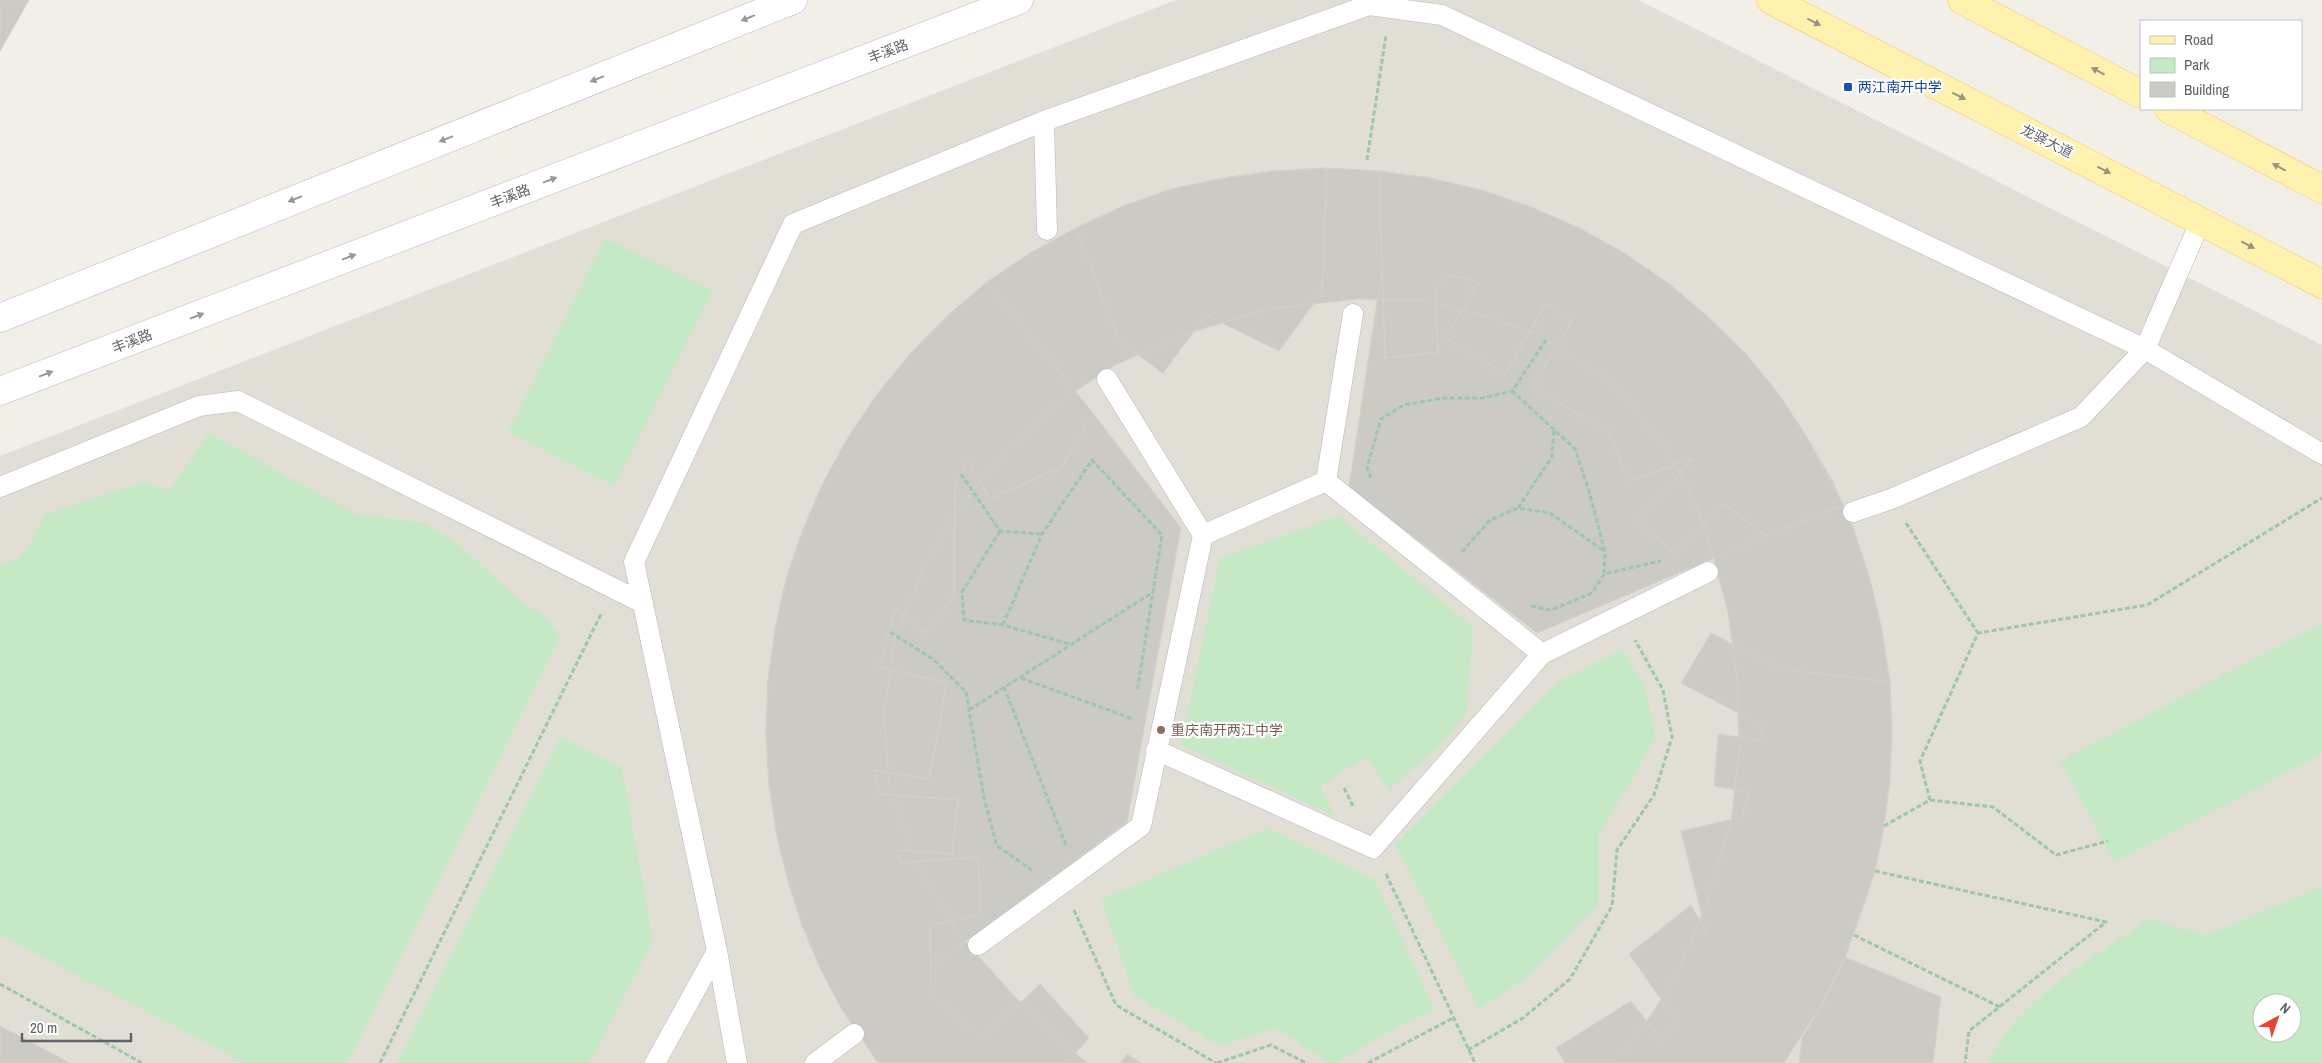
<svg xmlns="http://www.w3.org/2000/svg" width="2322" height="1063" font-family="'Archivo Narrow','Noto Sans SC',sans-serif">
	<rect width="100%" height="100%" fill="#f1efe8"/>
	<path fill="#e1ded6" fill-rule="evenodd" d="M1176 0H1638L2322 345V1063H0V456ZM2262 1003H2292V1033H2262Z"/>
	<path fill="#c5e8c5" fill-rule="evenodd" d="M605 238 712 291 614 486 508 432Z
		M209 433 356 514 424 523 456 542 517 598 548 619 560 637 348 1063H245L0 935V565L22 557 46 514 144 482 169 491Z
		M1339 516 1473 627 1466 714 1444 742 1389 790 1366 757 1320 786 1335 816 1181 745 1220 558Z
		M2322 623V754L2115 862 2060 761Z
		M1622 649 1644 685 1656 738 1598 836 1599 903 1522 981 1479 1009 1395 844 1558 682Z
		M560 736 622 768 653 941 589 1063H397Z
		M1268 828 1374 879 1435 1010 1399 1026 1336 1063H1329L1276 1028 1220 1046 1134 995 1101 899Z
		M2322 886V1063H1988C2016 999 2094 958 2150 919L2208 935ZM2262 1003H2292V1033H2262Z"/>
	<path fill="#cccac5" stroke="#d6d1c6" d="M0 0H29L0 51Z
		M1327 168 1322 292 1279 351 1206 315 1163 373 1119 341 1076 228 1123 206 1172 189 1223 178 1275 171Z
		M1327 168 1379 171 1430 178 1481 190 1531 207 1579 228 1624 253 1668 283 1707 316 1745 353 1778 393 1807 437 1833 482 1854 530 1870 579 1882 630 1890 682 1892 734 1890 780 1884 826 1875 871 1845 957 1825 999 1784 1063H1614L1651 1015 1679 970 1706 904 1731 823 1739 751 1737 679 1728 612 1707 533 1688 487 1662 443 1632 406 1601 376 1536 334 1493 318 1425 300 1358 299 1267 309 1186 334 1115 365 1067 397 1005 451 960 505 924 567 895 638 884 714 889 783 917 865 961 937 1016 998 1081 1058 1089 1063H878L841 1008 820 968 802 925 788 881 777 837 769 785 766 733 768 681 775 629 786 579 803 529 824 481 849 436 878 393 911 353 947 316 987 282 1030 253 1076 228 1123 206 1172 189 1223 178 1275 171Z
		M1379 171 1430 178 1481 190 1531 207 1579 228 1624 253 1668 283 1707 316 1745 353 1778 393 1807 437 1843 505 1766 536 1724 504 1674 553 1638 520 1694 458 1629 481 1608 431 1532 387 1572 321 1546 304 1505 374 1445 338 1479 283 1452 275 1435 290 1438 352 1385 358Z
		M1382 269 1385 358 1438 352 1435 290 1452 275 1479 283 1445 338 1505 374 1546 304 1572 321 1532 387 1608 431 1629 481 1694 458 1638 520 1674 553 1724 504 1766 536 1537 633 1349 487Z
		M987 282 1093 413 1062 467 990 499 968 461 961 474 955 484 954 597 925 633 897 608 878 667 947 683 929 779 874 770 880 794 958 800 952 854 897 850 900 863 978 857 981 915 930 925 931 996 983 1038 1040 984 1089 1038 1066 1063H878L841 1008 820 968 802 925 788 881 777 837 769 785 766 733 768 681 775 629 786 579 803 529 824 481 849 436 878 393 911 353 947 316Z
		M1093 413 1181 528 1127 822 931 967 930 925 981 915 978 857 900 863 897 850 952 854 958 800 880 794 874 770 929 779 947 683 878 667 897 608 925 633 954 597 955 484 968 461 990 499 1062 467Z
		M1711 633 1780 669 1890 682 1892 734 1890 780 1884 826 1875 871 1861 914 1845 957 1825 999 1784 1063H1565L1556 1048 1631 1001 1663 1042 1677 1022 1629 954 1691 905 1706 932 1681 831 1742 817 1748 792 1714 786 1718 734 1761 740 1763 726 1681 683Z
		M1845 957 1941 997 1933 1063H1799L1802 1038 1825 999Z
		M0 1026 70 1063H0Z
		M1127 1054 1141 1063H1120Z"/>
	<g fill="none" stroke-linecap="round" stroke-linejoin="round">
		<defs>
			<path id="lane" d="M1044 121 1047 230
				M1353 314 1326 481 1542 654 1708 572
				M0 487 199 406 238 401 643 603
				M1853 512 1891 499 2081 417 2145 349 2201 220
				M1203 535 1326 481
				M1156 750 1373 848 1542 654
				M978 945 1141 826 1203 535 1107 379
				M717 951 737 1063
				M655 1063 717 951 634 562 793 224 1044 121 1369 5 1442 15 2145 349 2322 454
				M815 1063 854 1034"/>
			<path id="secondary" d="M0 318 793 0
				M0 391 1019 0"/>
			<path id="primary" d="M1771 0 2322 284
				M1962 0 2141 94
				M2169 109 2322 189"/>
		</defs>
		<use href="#lane" stroke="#b5b8bc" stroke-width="21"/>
		<use href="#secondary" stroke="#b6babf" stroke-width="29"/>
		<use href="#primary" stroke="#f2c960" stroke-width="29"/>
		<path stroke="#9cc7a9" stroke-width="3" stroke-dasharray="5 2.5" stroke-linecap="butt" d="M1367 160 1386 35
			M1512 391 1575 449 1589 491 1605 552 1604 573
			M961 474 1000 531 1042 534
			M1371 478 1367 467 1381 419 1404 405 1444 398H1483L1512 391 1546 340
			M1518 508 1552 457 1554 429
			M1906 523 1978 633
			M1000 531 962 592 964 620 1003 625 1073 645
			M1462 552 1490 520 1518 508 1550 513 1604 551
			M1531 606 1551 610 1592 593 1604 574 1661 561
			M1003 625 1042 534 1092 460 1162 535 1137 692
			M890 632 933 659 966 692 984 799 997 846 1032 870
			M1021 678 1133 719
			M1004 687 1066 845
			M969 710 1153 592
			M1344 788 1354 808
			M1930 800 1993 807 2056 855 2108 841
			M1884 826 1930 800 1920 761 1978 633 2147 605 2322 498
			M1875 871 2106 922 1969 1031 1965 1063
			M1386 874 1475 1063
			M1074 910 1116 1005 1216 1063
			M1854 935 2000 1007
			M0 984 142 1063
			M1468 1050 1523 1018 1570 979 1612 906 1617 850 1654 795 1672 737 1663 690 1635 640
			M380 1063 601 614
			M1217 1063 1271 1045 1306 1063
			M1368 1063 1453 1018"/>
		<use href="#lane" stroke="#fff" stroke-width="20"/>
		<use href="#secondary" stroke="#fff" stroke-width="28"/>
		<use href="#primary" stroke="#fff2af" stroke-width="28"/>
	</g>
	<defs><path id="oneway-solid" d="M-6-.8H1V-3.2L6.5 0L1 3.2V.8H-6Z" transform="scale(1.25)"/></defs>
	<g fill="#979a9d">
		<use href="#oneway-solid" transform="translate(748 18) rotate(158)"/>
		<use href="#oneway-solid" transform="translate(597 79) rotate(158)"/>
		<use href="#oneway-solid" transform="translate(446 139) rotate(158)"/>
		<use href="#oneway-solid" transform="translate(550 180) rotate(-21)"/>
		<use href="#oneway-solid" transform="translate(295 199) rotate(158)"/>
		<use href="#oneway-solid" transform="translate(349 257) rotate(-21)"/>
		<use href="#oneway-solid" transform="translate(197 316) rotate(-21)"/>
		<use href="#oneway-solid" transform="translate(46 374) rotate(-21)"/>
	</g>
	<g fill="#979581">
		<use href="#oneway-solid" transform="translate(1814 22) rotate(27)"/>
		<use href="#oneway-solid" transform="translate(2098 71) rotate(-152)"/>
		<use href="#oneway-solid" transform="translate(1959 96) rotate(27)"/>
		<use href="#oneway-solid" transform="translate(2279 167) rotate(-152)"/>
		<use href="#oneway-solid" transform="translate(2104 170) rotate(27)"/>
		<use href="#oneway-solid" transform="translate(2248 245) rotate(28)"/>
	</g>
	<rect fill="#1a4fb4" stroke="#fff" stroke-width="2" x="1843" y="82" width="10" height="10" rx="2.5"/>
	<circle fill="#8d6e63" stroke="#fff" stroke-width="2" cx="1161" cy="730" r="5"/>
	<g text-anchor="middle" stroke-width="4.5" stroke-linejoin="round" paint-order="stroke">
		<g font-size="14" fill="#5f6368" stroke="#fff">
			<text transform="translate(888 51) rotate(-21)" y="5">丰溪路</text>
			<text transform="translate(2047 141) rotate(27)" y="5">龙驿大道</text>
			<text transform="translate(510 196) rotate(-21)" y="5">丰溪路</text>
			<text transform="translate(132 341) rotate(-21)" y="5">丰溪路</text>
		</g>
		<g font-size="14" fill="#164399" stroke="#fff" text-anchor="start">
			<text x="1858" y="92">两江南开中学</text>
		</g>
		<g font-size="14" fill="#785e54" stroke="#fff" text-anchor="start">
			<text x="1171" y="735">重庆南开两江中学</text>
		</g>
	</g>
	<rect x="2140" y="20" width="162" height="90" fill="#ffffff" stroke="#bfc1c3"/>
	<rect x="2150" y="36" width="25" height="8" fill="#fff2af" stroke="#bfc1c3"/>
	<text x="2184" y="45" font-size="15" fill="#5f6368">Road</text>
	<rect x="2150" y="58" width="25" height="15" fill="#c5e8c5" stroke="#bfc1c3"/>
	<text x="2184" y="70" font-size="15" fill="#5f6368">Park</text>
	<rect x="2150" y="82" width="25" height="15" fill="#cccac5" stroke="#bfc1c3"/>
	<text x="2184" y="95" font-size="15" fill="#5f6368">Building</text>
	<g transform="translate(2277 1018) rotate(40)"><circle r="24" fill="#ffffff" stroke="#bfc1c3"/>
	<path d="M0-4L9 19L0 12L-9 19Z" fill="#ea4335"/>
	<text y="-8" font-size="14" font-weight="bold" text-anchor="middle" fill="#5f6368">N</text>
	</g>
	<path d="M22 1033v8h109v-8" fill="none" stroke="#5f6368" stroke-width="2.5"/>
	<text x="30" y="1033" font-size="15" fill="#5f6368" stroke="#ffffff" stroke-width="4" paint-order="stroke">20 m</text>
</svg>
